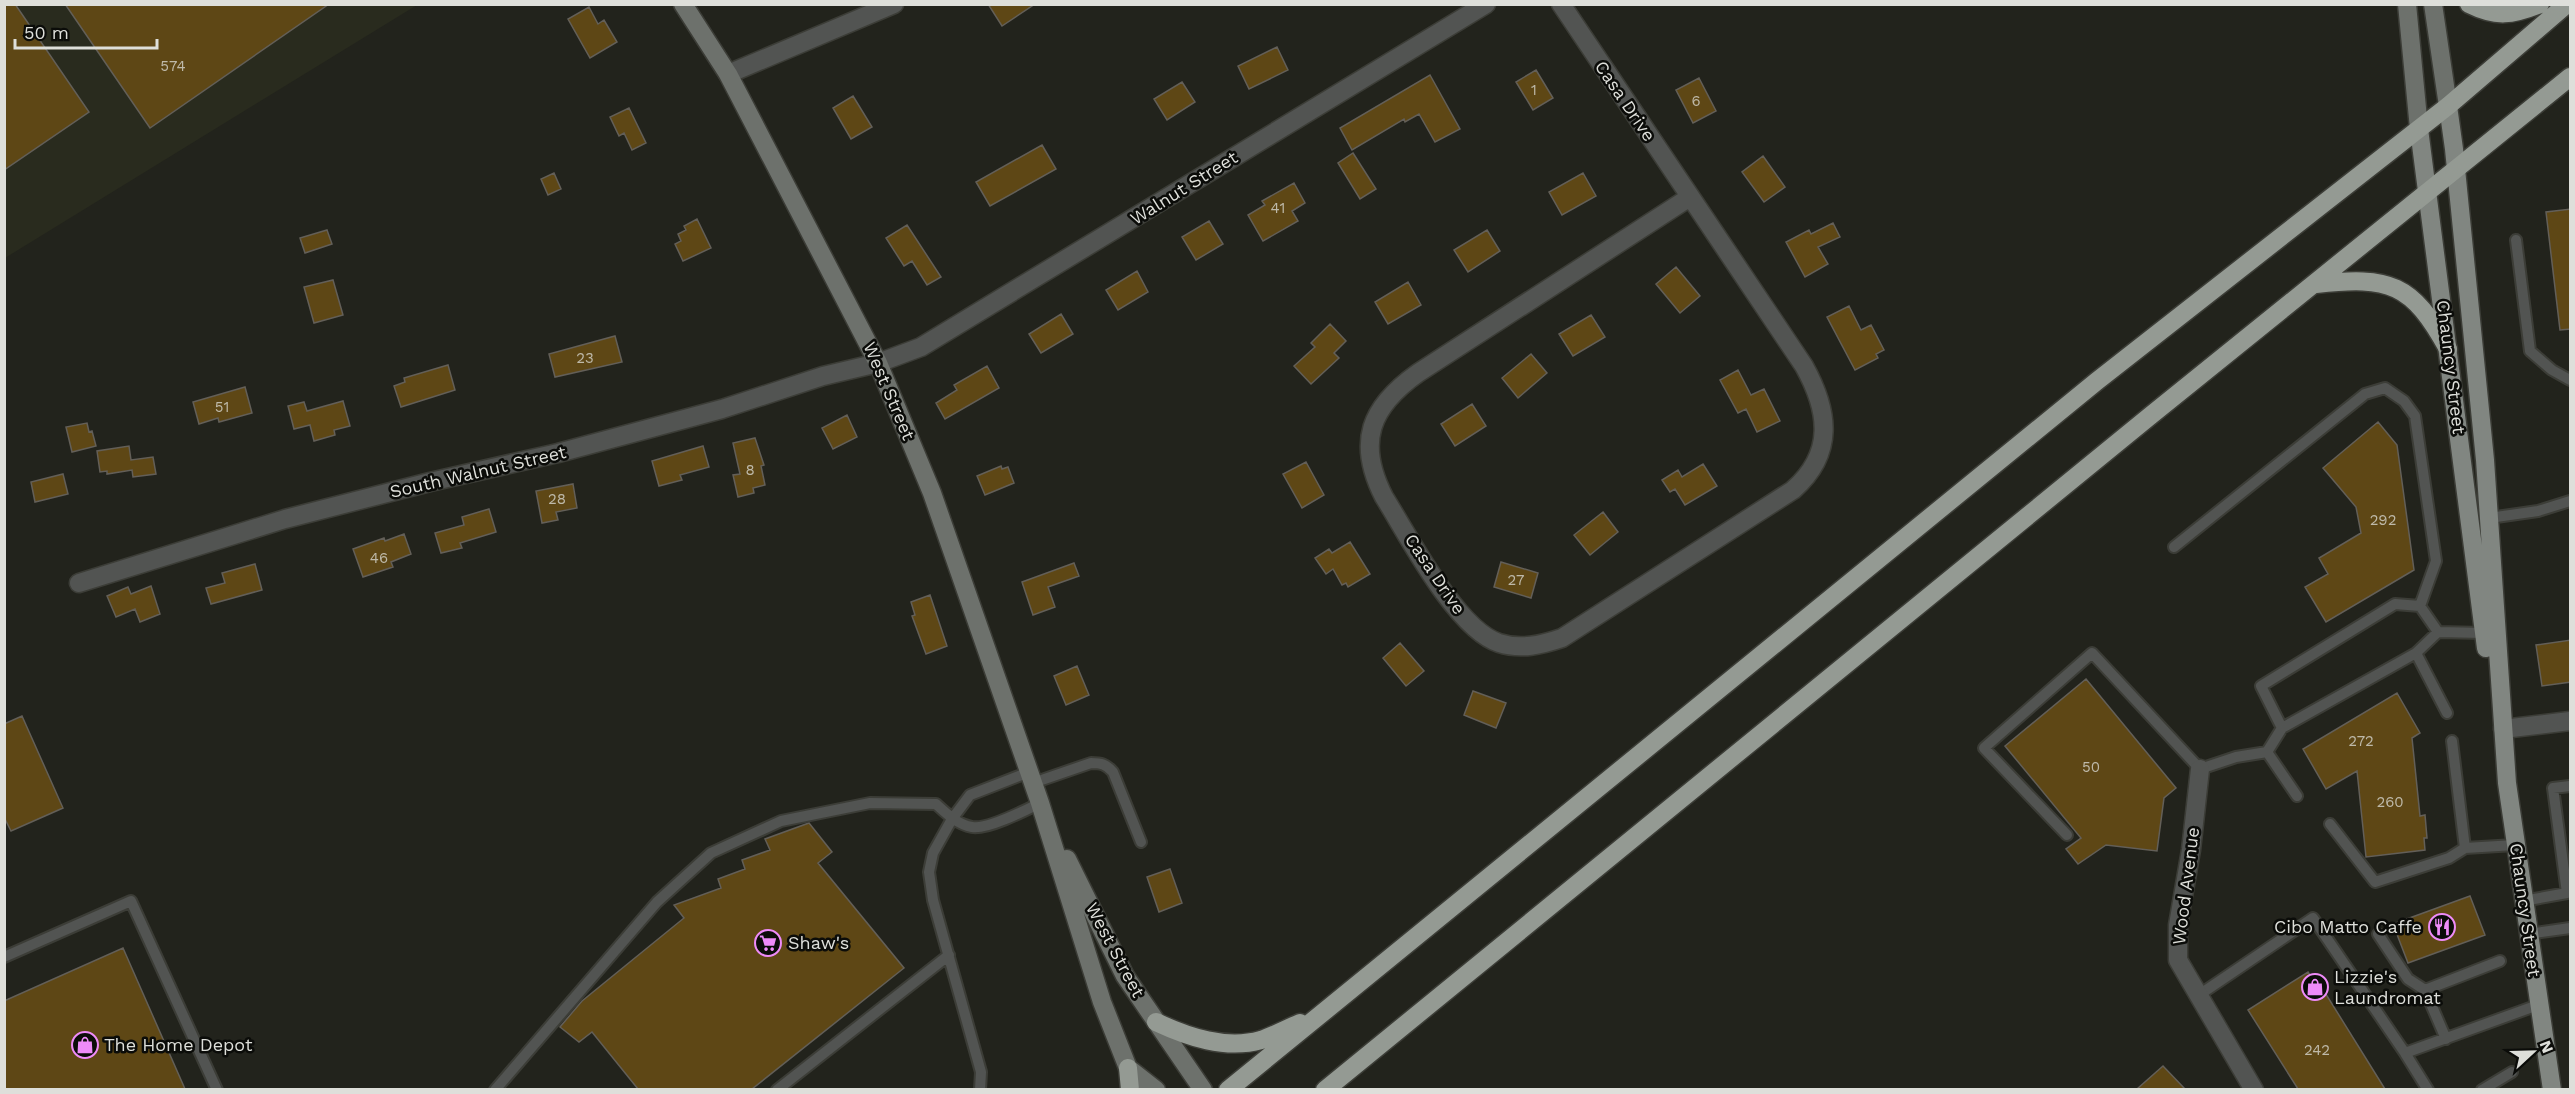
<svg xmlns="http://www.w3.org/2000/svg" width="2575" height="1094" font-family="'Work Sans',sans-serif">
	<rect width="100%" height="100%" fill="#22231c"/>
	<path fill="#292b1e" d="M5 5H417L5 258Z"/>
	<path fill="#5e4715" stroke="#635f58" stroke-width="1.5" d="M4 4H15L89 112 4 170Z
		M65 4H329L150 128Z
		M988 4H1035L1002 26Z
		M589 7 598 24 604 20 617 42 590 58 568 19Z
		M1277 47 1288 70 1249 89 1238 66Z
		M1536 70 1553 98 1533 110 1516 82Z
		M1430 75 1460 129 1435 142 1419 114 1405 122 1404 119 1352 150 1340 128Z
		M1699 78 1716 111 1693 123 1676 90Z
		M1182 82 1195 102 1167 120 1154 99Z
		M853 96 872 127 851 139 833 108Z
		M629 108 646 143 632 150 624 133 619 136 610 117Z
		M1042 145 1056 169 990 206 976 182Z
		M1353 153 1376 189 1360 199 1338 163Z
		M1763 156 1785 187 1764 202 1742 172Z
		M554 173 561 189 548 195 541 179Z
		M1583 173 1596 196 1562 215 1549 192Z
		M1294 183 1305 203 1292 211 1298 221 1263 241 1248 215 1265 205 1262 201Z
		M2571 209V329L2560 330 2546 212Z
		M697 219 711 248 683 261 675 244 681 241 678 234 686 230 684 226Z
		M1209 221 1223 244 1196 260 1182 237Z
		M1833 223 1840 237 1818 247 1828 264 1805 277 1786 242 1809 230 1811 234Z
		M907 225 941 277 927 285 912 261 904 266 886 238Z
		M327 230 332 244 305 253 300 238Z
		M1487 230 1500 251 1468 272 1454 250Z
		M1676 267 1700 296 1680 313 1656 284Z
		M1137 271 1148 292 1118 310 1106 290Z
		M333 280 343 315 314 323 304 287Z
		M1408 282 1421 305 1388 324 1375 302Z
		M1849 306 1861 330 1871 325 1884 350 1876 354 1878 358 1855 370 1827 317Z
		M1061 314 1073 334 1041 353 1029 334Z
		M1591 315 1605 337 1573 356 1559 334Z
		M1330 324 1346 341 1334 353 1339 358 1311 384 1294 366 1315 347 1311 343Z
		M615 336 622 362 555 377 549 354Z
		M1531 354 1547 373 1518 398 1502 378Z
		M448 365 455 390 401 407 394 386 405 382 404 378Z
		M987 366 999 388 945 419 936 403 957 390 954 385Z
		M1738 370 1751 395 1764 389 1780 421 1757 432 1746 409 1738 413 1720 380Z
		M245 387 252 413 219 422 218 418 199 424 193 402Z
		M343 401 350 426 334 430 335 435 314 441 310 425 294 429 288 406 304 402 307 411Z
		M1472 404 1486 426 1455 446 1441 424Z
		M847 415 857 437 833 449 822 428Z
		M2378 422 2397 445 2414 570 2326 622 2305 587 2328 574 2319 558 2361 533 2356 507 2323 468Z
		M87 423 89 432 92 431 96 446 72 452 66 427Z
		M755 438 764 465 761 466 765 485 753 488 754 493 738 497 733 475 740 474 733 443Z
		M129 446 131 460 153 457 156 474 133 477 132 470 107 474V471L100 472 97 451Z
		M703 446 709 467 680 475 682 480 659 486 652 461Z
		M1306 462 1324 495 1302 508 1283 474Z
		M1703 464 1717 486 1685 505 1675 489 1670 492 1662 480 1678 470 1682 477Z
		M1001 466 1002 469 1008 467 1014 483 985 495 977 476Z
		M63 474 68 494 35 502 31 482Z
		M573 484 577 508 556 512 558 520 542 523 536 491Z
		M489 509 496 532 460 543 462 548 441 553 435 533 464 525 462 517Z
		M1603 512 1618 532 1590 555 1574 535Z
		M404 534 411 554 391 562 393 567 363 577 353 549 384 538 385 541Z
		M1350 542 1370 574 1348 587 1346 583 1342 585 1333 569 1326 574 1315 558 1329 549 1332 553Z
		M1501 562 1538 573 1531 598 1494 587Z
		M1074 563 1079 576 1048 587 1055 607 1033 615 1022 582Z
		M255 564 262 590 211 604 206 588 225 583 222 573Z
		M151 586 160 614 140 622 135 609 116 617 107 596 128 587 131 594Z
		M930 595 947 646 926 654 912 616 915 615 911 602Z
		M2571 640V682L2542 686 2536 645Z
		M1400 643 1424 671 1406 686 1383 658Z
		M1077 666 1089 695 1066 705 1054 676Z
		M2086 679 2176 788 2164 798 2157 851 2106 845 2078 864 2066 849 2081 838 2005 746Z
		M1473 691 1506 703 1496 728 1464 715Z
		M2397 693 2420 733 2412 738 2420 816 2425 815 2427 838H2424L2425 850 2366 857 2357 771 2326 789 2303 749Z
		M22 716 63 808 11 831 4 817V724Z
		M809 823 832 852 818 863 904 968 752 1089H638L592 1032 579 1042 560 1027 582 1001 684 918 674 905 721 888 718 879 745 869 742 860 770 850 765 839Z
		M1170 869 1182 903 1159 912 1147 877Z
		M2470 896 2485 935 2408 963 2393 924Z
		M123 948 185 1089H4V1001Z
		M2308 972 2311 977 2314 975 2385 1089H2298L2248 1010Z
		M2163 1066 2185 1089H2137Z"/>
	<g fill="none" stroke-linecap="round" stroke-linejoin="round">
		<defs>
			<path id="lane" d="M2516 240 2530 351 2552 370 2570 380
				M2489 518 2538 511 2570 501
				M2174 547 2365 394 2385 388 2404 401 2415 416 2436 561 2420 606
				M2438 632 2420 606 2395 604 2261 686 2282 728 2416 653 2438 632 2484 633
				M2416 653 2447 713
				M2282 728 2267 752 2297 796
				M2452 741 2465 848 2515 845
				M1033 783 1091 763C1101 763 1106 764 1113 772L1141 842
				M2330 824 2375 882 2449 858 2465 848
				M2067 835 1984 748 2092 653 2200 769 2236 757 2267 752
				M2523 901 2567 893 2553 788 2570 786
				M2378 934 2408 979 2425 990
				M2528 934 2570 928
				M4 957 131 901 217 1090
				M2199 995 2313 918 2405 1053 2538 1005
				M2446 1039 2425 990 2500 961
				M2405 1053 2428 1090
				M495 1090 657 902 711 853 781 821 870 803 936 804C947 814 957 824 972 827 987 830 1026 810 1040 803
				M777 1090 949 955
				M980 1090 981 1072 933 900 929 872 933 853 952 819 970 795 1029 772
				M2482 1090 2512 1072"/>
			<path id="street" d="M1561 4 1804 366C1829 411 1835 453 1793 490L1562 638C1541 645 1521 650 1499 643 1456 629 1408 535 1384 497 1356 442 1370 407 1418 373L1690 197
				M728 74 894 4
				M79 583 285 519 430 482 558 453 722 409 823 376 878 363 921 347 1486 4
				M2503 729 2570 721
				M2200 769 2191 850 2178 925V960L2254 1090"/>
			<path id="secondary" d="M683 4 728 74 878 363 932 493 1040 803 1102 1002 1128 1068 1156 1090
				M2407 4 2419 129
				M2433 4 2448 106
				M1067 859 1125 976 1203 1090"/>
			<path id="primary" d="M2448 106 2454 149 2485 460 2507 783 2552 1090
				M2419 129 2486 648"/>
			<path id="highway" d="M2469 4C2497 18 2512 15 2540 4
				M2316 284C2390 276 2412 283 2448 349
				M1156 1022C1188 1037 1226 1050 1261 1040 1275 1035 1288 1028 1300 1023
				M1128 1068 1130 1090
				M1228 1090 2097 381 2448 106 2567 4
				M1325 1090 2150 416 2570 77"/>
		</defs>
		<use href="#lane" stroke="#3c3d37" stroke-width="14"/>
		<use href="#street" stroke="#3c3d37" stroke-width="21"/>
		<use href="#secondary" stroke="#3c3d37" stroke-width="21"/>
		<use href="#primary" stroke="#3c3d37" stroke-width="21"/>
		<use href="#highway" stroke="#3c3d37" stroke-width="21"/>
		<use href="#lane" stroke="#525452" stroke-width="10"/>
		<use href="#street" stroke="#525452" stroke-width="18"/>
		<use href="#secondary" stroke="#6d716c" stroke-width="18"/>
		<use href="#primary" stroke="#818681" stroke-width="18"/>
		<use href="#highway" stroke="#949a93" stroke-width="18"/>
	</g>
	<defs>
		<symbol id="restaurant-ring" viewBox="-11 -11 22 22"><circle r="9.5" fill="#0b0c09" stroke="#ee8bf8" stroke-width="1.5"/><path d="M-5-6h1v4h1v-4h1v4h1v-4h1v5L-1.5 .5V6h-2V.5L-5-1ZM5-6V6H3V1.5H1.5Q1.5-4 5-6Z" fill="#ee8bf8"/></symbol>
		<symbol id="supermarket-ring" viewBox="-11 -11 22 22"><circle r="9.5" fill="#0b0c09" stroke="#ee8bf8" stroke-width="1.5"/><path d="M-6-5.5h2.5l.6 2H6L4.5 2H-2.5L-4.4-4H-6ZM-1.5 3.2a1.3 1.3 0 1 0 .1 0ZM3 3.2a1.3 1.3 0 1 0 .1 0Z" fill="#ee8bf8"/></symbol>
		<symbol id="shop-ring" viewBox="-11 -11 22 22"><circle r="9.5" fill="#0b0c09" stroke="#ee8bf8" stroke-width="1.5"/><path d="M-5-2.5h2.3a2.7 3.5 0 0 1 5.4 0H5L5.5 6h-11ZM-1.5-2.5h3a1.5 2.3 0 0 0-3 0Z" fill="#ee8bf8"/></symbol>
	</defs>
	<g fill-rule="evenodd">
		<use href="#restaurant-ring" x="2427" y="912" width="30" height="30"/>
		<use href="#supermarket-ring" x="753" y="928" width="30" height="30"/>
		<use href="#shop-ring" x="2300" y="972" width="30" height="30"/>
		<use href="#shop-ring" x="70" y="1030" width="30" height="30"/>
	</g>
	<g text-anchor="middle" stroke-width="5" stroke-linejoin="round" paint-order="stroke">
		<g font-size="15" fill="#beb9a9">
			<text x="173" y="71">574</text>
			<text x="1534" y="95">1</text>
			<text x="1696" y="106">6</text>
			<text x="1278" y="213">41</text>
			<text x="585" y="363">23</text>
			<text x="222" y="412">51</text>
			<text x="750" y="475">8</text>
			<text x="557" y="504">28</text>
			<text x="2383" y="525">292</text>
			<text x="379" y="563">46</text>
			<text x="1516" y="585">27</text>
			<text x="2361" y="746">272</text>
			<text x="2091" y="772">50</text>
			<text x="2390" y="807">260</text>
			<text x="2317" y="1055">242</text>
		</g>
		<g font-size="18" fill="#dedfda" stroke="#0b0c09">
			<text transform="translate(1625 101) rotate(56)" y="6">Casa Drive</text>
			<text transform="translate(1184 188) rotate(-32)" y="6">Walnut Street</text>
			<text transform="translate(2451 367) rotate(83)" y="6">Chauncy Street</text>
			<text transform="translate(889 391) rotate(67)" y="6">West Street</text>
			<text transform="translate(478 472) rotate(-13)" y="6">South Walnut Street</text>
			<text transform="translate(1435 574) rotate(56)" y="6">Casa Drive</text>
			<text transform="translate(2186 886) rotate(-83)" y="6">Wood Avenue</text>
			<text transform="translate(2525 910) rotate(82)" y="6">Chauncy Street</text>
			<text transform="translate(1115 950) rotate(62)" y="6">West Street</text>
		</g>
		<g font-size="18" fill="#dedfda" stroke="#0b0c09" text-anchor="start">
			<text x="2422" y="933" text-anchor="end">Cibo Matto Caffe</text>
			<text x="788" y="949">Shaw's</text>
			<text x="2334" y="983">Lizzie's<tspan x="2334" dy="21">Laundromat</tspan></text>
			<text x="104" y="1051">The Home Depot</text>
		</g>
	</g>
	<rect width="2575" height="1094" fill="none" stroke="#dedfda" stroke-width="12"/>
	<g transform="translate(2533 1052) rotate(68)" stroke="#0b0c09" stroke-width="4.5" paint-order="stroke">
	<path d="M0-4.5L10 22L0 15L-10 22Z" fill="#dedfda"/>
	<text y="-9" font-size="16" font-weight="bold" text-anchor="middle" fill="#dedfda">N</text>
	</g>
	<path d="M15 39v9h142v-9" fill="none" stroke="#dedfda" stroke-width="3"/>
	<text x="24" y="39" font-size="18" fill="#dedfda" stroke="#0b0c09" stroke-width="4.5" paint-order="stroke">50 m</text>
</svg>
